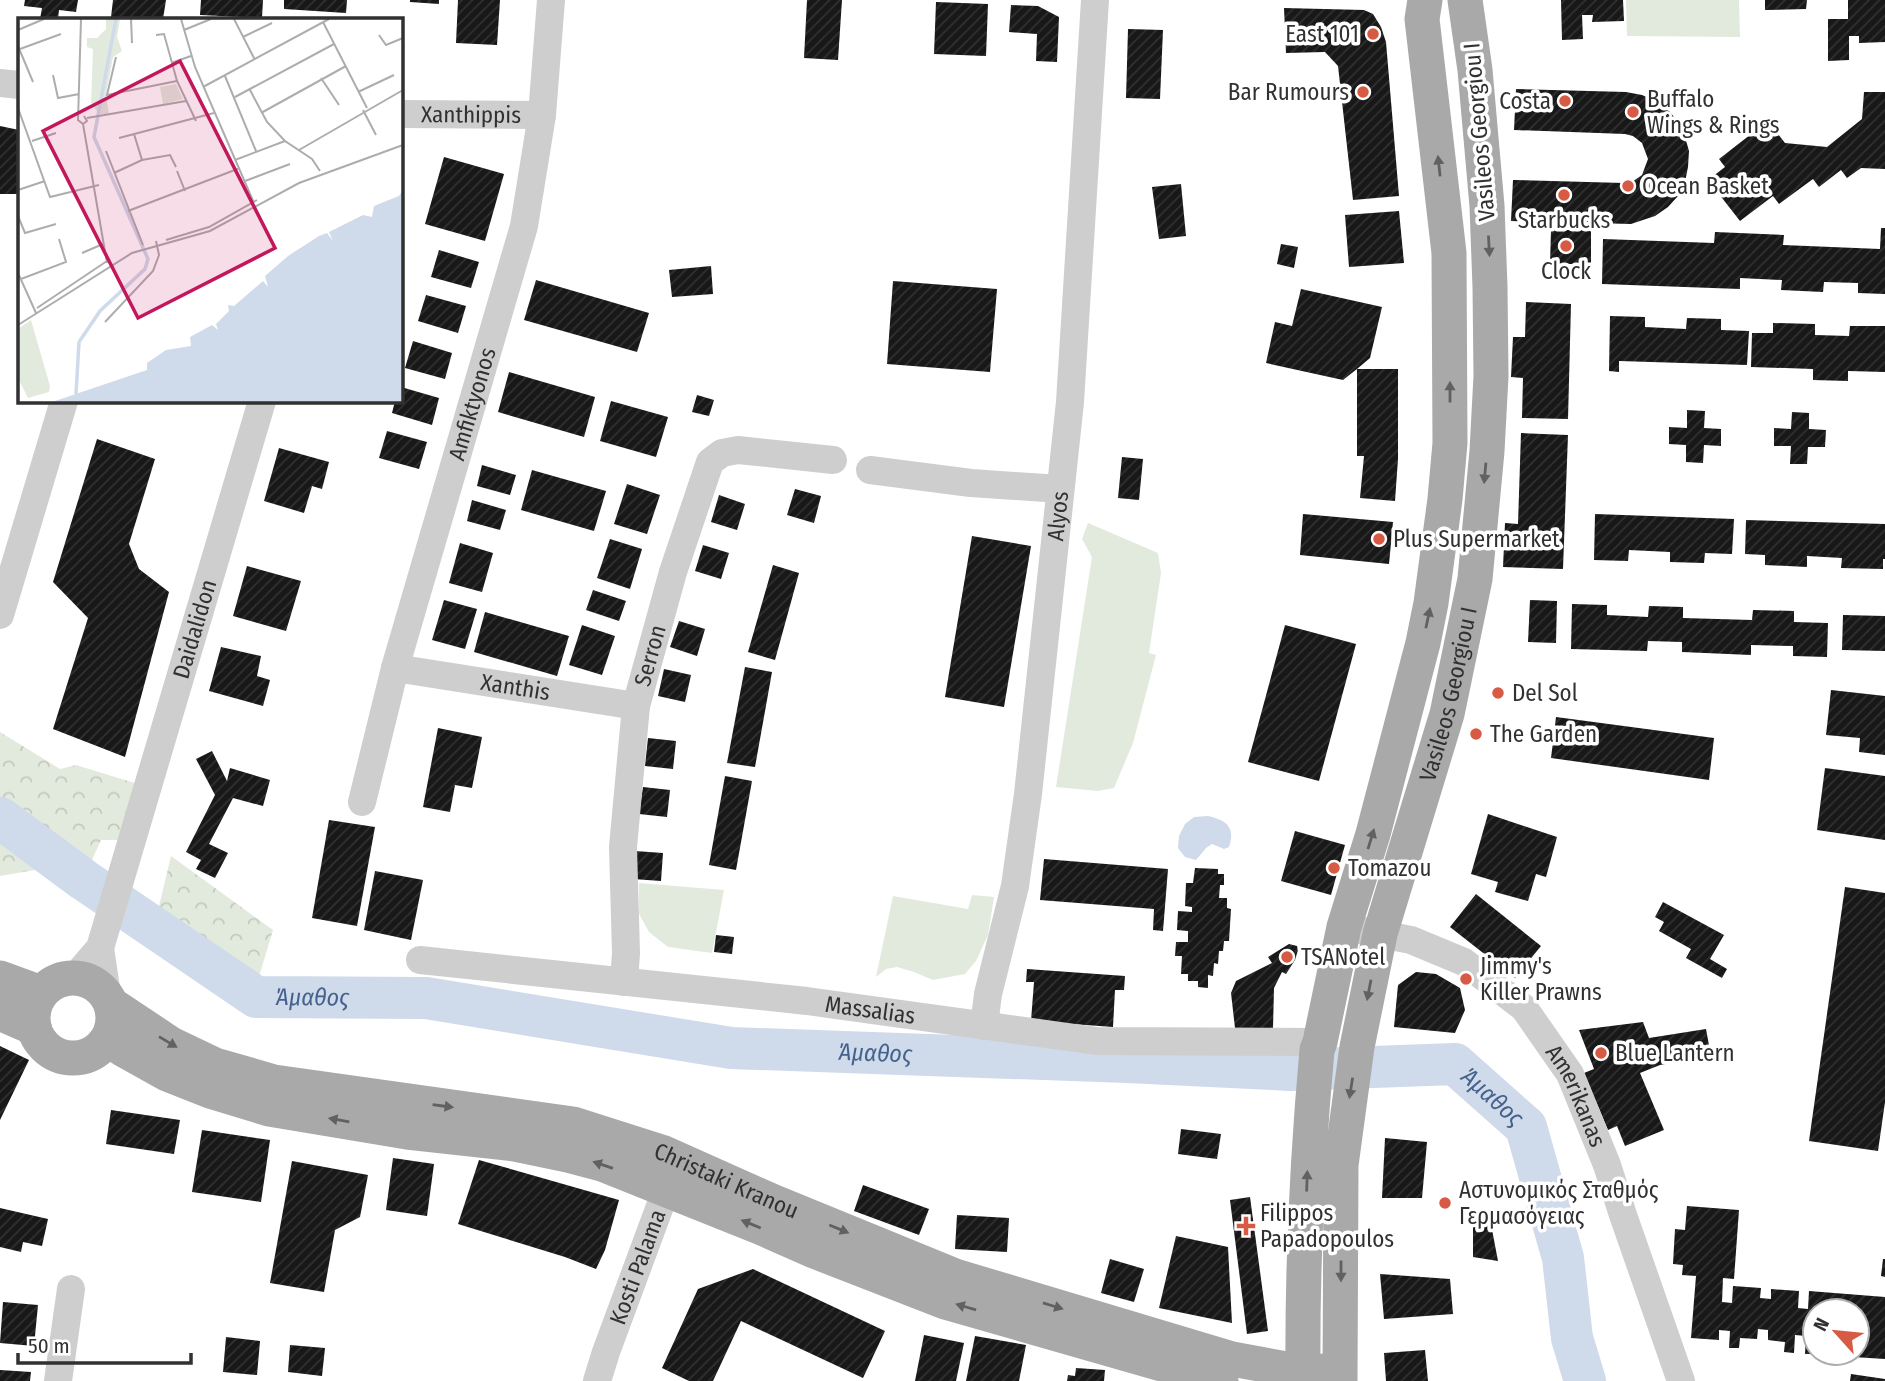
<svg xmlns="http://www.w3.org/2000/svg" width="1885" height="1381" font-family="'Fira Sans Condensed',sans-serif">
	<defs>
		<pattern id="forest-crowns" width="20" height="18" patternUnits="userSpaceOnUse" patternTransform="scale(1.75)"><rect width="20" height="18" fill="#e2eade"/><path d="M2 6a3 3 0 1 1 6 0M12 15a3 3 0 1 1 6 0" fill="none" stroke="#c2c9bf"/></pattern>
		<pattern id="building-hatch" width="6" height="6" patternUnits="userSpaceOnUse" patternTransform="scale(1.75)"><rect width="6" height="6" fill="#181818"/><path d="M-1 1l2-2M0 6l6-6M5 7l2-2" fill="none" stroke="#313131"/></pattern>
	</defs>
	<rect width="100%" height="100%" fill="#fff"/>
	<path fill="url(#forest-crowns)" d="M0 732 60 769 76 765 138 784 121 840H101L92 860 0 876Z
		M171 856 273 930 258 980 159 906Z"/>
	<path fill="#e2eade" d="M1626 0H1739L1740 37 1627 36Z
		M1088 523 1158 553 1161 573 1149 653 1156 655 1133 743 1114 788 1098 791 1056 787 1092 557 1082 539Z
		M639 883 724 890 712 953 668 947 649 932 639 914Z
		M972 895 994 897 988 935 976 961 965 974 933 980 914 972 897 967 886 969 876 977 893 896 968 909Z"/>
	<path fill="#cfdaea" d="M1208 816C1226 820 1236 827 1229 847L1224 849 1212 844 1206 848 1196 860 1185 857 1178 848 1179 836 1185 824 1194 817Z"/>
	<g fill="none" stroke-linecap="round" stroke-linejoin="round">
		<path stroke="#cfdaea" stroke-width="42" id="s1" d="M0 818 84 880 256 997 426 998 731 1048 1127 1062 1291 1070 1455 1064 1526 1127 1563 1258 1572 1338 1585 1381"/>
	</g>
	<path fill="url(#building-hatch)" d="M25 0H78L76 12 59 10 58 19H40L42 8 24 6Z
		M113 0H166L163 19H128L111 17Z
		M201 0H263L262 18 200 15Z
		M284 0H347L346 13 284 9Z
		M410 0H439V4L410 2Z
		M458 0H500L497 45 456 43Z
		M807 0H842L838 60 804 58Z
		M1561 0H1623L1624 21 1592 22 1593 15H1582L1583 39 1562 40Z
		M1765 0H1807L1806 9 1765 10Z
		M1848 0H1885V42L1859 43V36H1849V60L1828 61V19H1848Z
		M936 2 988 4 986 56 934 54Z
		M1011 5 1038 6 1059 17 1057 62 1036 61 1037 34 1009 32Z
		M1284 8 1364 10 1373 14 1381 27 1386 42 1399 196 1353 200 1338 66 1325 52 1286 53Z
		M1128 29 1163 30 1160 99 1126 98Z
		M1516 89 1626 92 1642 95 1656 101 1669 111 1679 123 1685 137 1689 151 1688 167 1685 182 1678 196 1668 207 1655 216 1631 224 1511 221 1513 180 1624 183 1632 182 1642 175 1648 159 1642 143 1633 136 1625 134 1514 130Z
		M1864 92H1885V169L1861 168 1847 178 1841 170 1819 187 1813 179 1779 204 1773 196 1740 221 1708 180 1725 167 1719 159 1768 121 1785 143 1827 147 1862 119Z
		M0 126 19 130V194H0Z
		M444 157 504 174 485 241 425 224Z
		M1181 184 1186 236 1159 239 1152 187Z
		M1399 211 1404 263 1349 267 1345 215Z
		M1881 228H1885V294L1858 293V283L1824 282 1823 292 1781 290 1782 280 1740 278V289L1602 284 1603 239 1714 243 1715 232 1784 235 1783 245 1880 249Z
		M1551 230H1591V264H1550Z
		M1281 244 1298 247 1294 268 1277 264Z
		M439 250 479 262 471 288 431 277Z
		M711 266 713 294 672 297 669 270Z
		M536 280 649 313 637 352 524 320Z
		M893 281 997 289 990 372 887 364Z
		M1301 289 1382 307 1370 358 1357 369H1398V459L1395 501 1360 498 1364 456H1357V369L1343 380 1266 363 1275 322 1292 326Z
		M426 295 466 306 458 333 418 321Z
		M1526 302 1571 304 1568 419 1522 418 1523 378 1511 377 1513 337H1525Z
		M1610 316 1645 317V327L1686 329 1687 318 1721 319V330L1749 331 1747 365 1619 361V372L1609 371Z
		M1773 323 1815 324V335L1849 336 1850 326H1885V372L1848 371V381L1813 380V369L1751 367 1752 333H1773Z
		M413 341 452 353 445 379 405 368Z
		M509 372 595 397 584 437 498 412Z
		M401 387 439 398 432 425 392 413 395 401H401Z
		M697 395 714 400 709 416 692 412Z
		M611 401 668 417 656 457 600 441Z
		M1687 410 1705 411 1704 428 1721 429V446L1704 445 1703 463 1686 462V445L1669 444V427L1687 428Z
		M1792 412 1809 413V429L1826 430 1825 447H1808L1807 464H1790L1791 446H1774V428L1791 429Z
		M387 431 427 442 419 469 379 458Z
		M1521 433 1568 435 1563 569 1503 567 1505 523 1518 524Z
		M97 439 155 459 129 544 139 569 169 592 125 757 53 729 88 618 53 582Z
		M279 448 329 462 322 489 312 486 304 513 264 501Z
		M1122 457 1143 459 1139 500 1118 498Z
		M482 465 516 475 510 495 477 486Z
		M532 470 606 491 594 531 521 510Z
		M627 484 660 495 647 534 614 524Z
		M795 489 821 496 814 523 787 515Z
		M719 495 745 504 737 530 711 522Z
		M472 500 506 510 500 530 467 521Z
		M1303 514 1393 522 1389 564 1300 555Z
		M1595 514 1734 519 1732 554 1705 553 1704 563 1670 562V552L1629 550 1628 561 1594 560Z
		M1746 520 1885 524V559H1883V569L1841 568 1842 558 1807 556V567L1765 565V555L1745 554Z
		M972 536 1031 546 1004 707 945 697Z
		M610 539 642 549 630 589 597 578Z
		M460 543 493 553 482 592 449 583Z
		M703 545 729 553 721 579 695 571Z
		M773 565 799 573 775 660 748 652Z
		M247 566 301 581 286 631 233 616Z
		M593 590 626 601 619 621 586 610Z
		M444 600 477 609 465 649 432 640Z
		M1530 600 1557 601 1556 643 1528 642Z
		M1572 604 1607 605V615L1648 617 1649 606 1683 607V618L1752 620 1753 610 1794 611V622L1828 623 1827 657 1793 656V646L1751 645V655L1682 652V642L1648 641 1647 651 1571 649Z
		M485 612 569 636 557 676 474 652Z
		M1843 615 1885 616V651L1842 650Z
		M679 621 705 629 697 656 670 647Z
		M582 625 615 636 602 675 569 665Z
		M1285 625 1356 644 1319 781 1248 762Z
		M221 647 261 656 257 676 270 680 263 706 209 691Z
		M745 667 772 672 755 767 727 763Z
		M664 669 691 675 685 702 658 696Z
		M1831 690 1885 696V755L1859 752 1860 738 1826 735Z
		M1556 717 1714 738 1709 780 1551 758Z
		M438 728 482 737 472 788 455 785 450 812 423 807Z
		M648 738 676 741 673 769 645 766Z
		M212 751 227 781 230 768 270 780 263 806 233 798 209 844 228 853 215 878 196 869 201 860 186 852 215 795 196 759Z
		M1825 768 1885 776V840L1817 830Z
		M725 776 752 781 736 870 709 865Z
		M643 787 670 790 667 817 639 814Z
		M1488 814 1557 837 1546 877 1536 874 1528 901 1495 892 1498 882 1471 874Z
		M329 820 375 827 357 926 312 918Z
		M1295 831 1345 845 1331 895 1281 881Z
		M635 851 663 853 661 881 633 879Z
		M1044 859 1168 869 1163 931 1153 930 1154 909 1040 900Z
		M1195 868 1218 869V874H1224V885H1220L1219 898H1227V908L1231 909 1229 941H1224L1223 951H1219L1218 964 1214 963 1213 976 1208 975V988L1198 987V981H1188V974H1181L1182 956H1175L1176 942H1188V931L1177 930 1178 911 1192 912V907L1185 906 1186 883H1193Z
		M375 871 423 880 411 940 364 930Z
		M1845 887 1885 893V1102L1878 1151 1809 1141Z
		M1476 894 1541 946 1515 978 1450 927Z
		M1663 902 1724 935 1710 959 1727 969 1722 978 1686 958 1691 949 1659 931 1664 922 1655 917Z
		M716 935 734 937 732 954 714 952Z
		M1289 944 1297 946 1298 950 1295 960 1286 974 1282 972 1274 988 1273 1028H1235L1231 993 1236 981 1272 963 1268 957Z
		M1027 969 1125 976 1124 990H1115L1113 1027 1031 1021 1034 982H1026Z
		M1416 972 1436 974 1460 988 1465 1010 1455 1033 1394 1027 1398 985Z
		M1643 1022 1649 1038 1706 1029 1711 1056 1660 1065 1640 1073 1664 1130 1625 1146 1617 1126 1608 1130 1584 1073 1594 1069 1579 1030Z
		M0 1046 29 1060 0 1120Z
		M111 1110 180 1120 174 1154 106 1144Z
		M1181 1129 1221 1134 1217 1159 1178 1154Z
		M202 1130 270 1140 261 1202 192 1192Z
		M1385 1138 1427 1142 1422 1198H1382Z
		M393 1158 434 1164 427 1216 386 1210Z
		M479 1160 619 1200 605 1250 596 1269 565 1257 458 1224Z
		M292 1161 368 1175 360 1217 335 1230 324 1292 270 1283Z
		M863 1185 929 1209 919 1235 854 1211Z
		M1250 1197 1268 1331 1247 1334 1230 1200Z
		M1687 1206 1739 1210 1734 1279 1723 1278 1722 1302 1732 1303 1733 1286 1761 1288 1760 1298 1771 1299V1289L1799 1291 1798 1308 1808 1309 1809 1291 1885 1297V1359L1822 1355V1353H1857V1311H1815V1354H1805L1806 1336 1795 1335 1794 1353 1784 1352 1785 1342 1768 1340V1330L1758 1329 1757 1339 1740 1338 1739 1348H1729L1730 1331 1719 1330V1340L1691 1338 1696 1276 1682 1275 1683 1265 1673 1264 1675 1229 1685 1230Z
		M0 1208 48 1219 42 1246 23 1242 21 1252 0 1247Z
		M1473 1213 1490 1219 1498 1261 1473 1257Z
		M957 1215 1009 1218 1007 1252 955 1249Z
		M1176 1236 1228 1247 1232 1323 1159 1308Z
		M1110 1259 1144 1269 1134 1302 1101 1293Z
		M1883 1259H1885V1277L1881 1276Z
		M753 1269 885 1331 863 1378 741 1321 713 1381H689L662 1368 698 1289Z
		M1380 1274 1450 1279 1453 1314 1384 1319Z
		M3 1302 38 1305 34 1346 0 1343Z
		M924 1335 964 1343 956 1381H915Z
		M975 1336 1026 1345 1019 1381H966Z
		M226 1337 260 1341 257 1375 223 1372Z
		M290 1345 325 1348 322 1376 288 1372Z
		M1425 1350 1428 1381H1386L1384 1353Z
		M1076 1368 1105 1370 1104 1381H1067L1068 1375 1075 1376Z
		M0 1370 31 1372 30 1381H0Z
		M1851 1374 1885 1379V1381H1850Z"/>
	<g fill="none" stroke-linecap="round" stroke-linejoin="round">
		<g stroke="#cecece" stroke-width="28">
			<path d="M0 83 19 85"/>
			<path id="s2" d="M401 114 542 115"/>
			<path d="M870 470 971 483 1060 489"/>
			<path d="M0 615 64 401"/>
			<path id="s3" d="M395 668 636 706"/>
			<path id="s4" d="M362 802 395 668 524 226 542 115 551 0"/>
			<path id="s5" d="M1344 927 1411 940 1464 962 1524 1008 1570 1074 1607 1165 1623 1215 1681 1381"/>
			<path d="M100 948 107 995"/>
			<path id="s6" d="M420 960 807 1001 1097 1041 1320 1042"/>
			<path id="s7" d="M75 977 100 948 262 401"/>
			<path id="s8" d="M624 982 626 953 623 847 636 706 673 572 710 462 722 453 738 450 833 460"/>
			<path id="s9" d="M984 1026 988 994 1015 886 1028 794 1070 402 1095 0"/>
			<path d="M58 1381 71 1289"/>
			<path id="s10" d="M597 1381 606 1352 666 1190 665 1168"/>
		</g>
		<g stroke="#a9a9a9" stroke-width="35">
			<circle cx="73" cy="1018" r="40"/>
			<path d="M0 978 41 993"/>
			<path id="s11" d="M111 1004 171 1044 215 1065 274 1082 573 1124 664 1153 774 1202 955 1276 1232 1359 1303 1372 1326 1371"/>
			<path d="M0 1013 34 1028"/>
			<path d="M108 1039 124 1050 167 1074 210 1091 269 1109 407 1132 515 1144 568 1155 602 1164 762 1228 814 1251 945 1302 1221 1381"/>
			<path d="M1303 1381C1302 1270 1307 1160 1317 1050L1320 1042 1344 927 1373 834 1423 643 1431 603 1445 499 1450 443 1449 253 1422 19 1425 0"/>
			<path id="s12" d="M1340 1381 1341 1165 1357 1047 1380 934 1447 714 1475 579 1487 451 1491 376 1490 287 1487 206 1475 70 1465 0"/>
		</g>
	</g>
	<defs><path id="oneway-solid" d="M-6-.8H1V-3.2L6.5 0L1 3.2V.8H-6Z" transform="scale(1.75)"/></defs>
	<g fill="#616161">
		<use href="#oneway-solid" transform="translate(1439 166) rotate(-96)"/>
		<use href="#oneway-solid" transform="translate(1489 246) rotate(87)"/>
		<use href="#oneway-solid" transform="translate(1450 392) rotate(-90)"/>
		<use href="#oneway-solid" transform="translate(1485 473) rotate(95)"/>
		<use href="#oneway-solid" transform="translate(1428 618) rotate(-78)"/>
		<use href="#oneway-solid" transform="translate(1371 839) rotate(-73)"/>
		<use href="#oneway-solid" transform="translate(1369 990) rotate(101)"/>
		<use href="#oneway-solid" transform="translate(168 1042) rotate(31)"/>
		<use href="#oneway-solid" transform="translate(1351 1088) rotate(99)"/>
		<use href="#oneway-solid" transform="translate(443 1106) rotate(8)"/>
		<use href="#oneway-solid" transform="translate(339 1120) rotate(-170)"/>
		<use href="#oneway-solid" transform="translate(603 1165) rotate(-161)"/>
		<use href="#oneway-solid" transform="translate(1307 1181) rotate(-88)"/>
		<use href="#oneway-solid" transform="translate(751 1224) rotate(-158)"/>
		<use href="#oneway-solid" transform="translate(839 1229) rotate(22)"/>
		<use href="#oneway-solid" transform="translate(1341 1271) rotate(90)"/>
		<use href="#oneway-solid" transform="translate(1053 1306) rotate(17)"/>
		<use href="#oneway-solid" transform="translate(966 1307) rotate(-164)"/>
	</g>
	<g fill="#d75a45" stroke="#fff" stroke-width="2.5">
		<circle cx="1373" cy="34" r="7"/>
		<circle cx="1363" cy="92" r="7"/>
		<circle cx="1565" cy="101" r="7"/>
		<circle cx="1633" cy="112" r="7"/>
		<circle cx="1628" cy="186" r="7"/>
		<circle cx="1564" cy="195" r="7"/>
		<circle cx="1566" cy="246" r="7"/>
		<circle cx="1379" cy="539" r="7"/>
		<circle cx="1498" cy="693" r="7"/>
		<circle cx="1476" cy="734" r="7"/>
		<circle cx="1334" cy="868" r="7"/>
		<circle cx="1287" cy="957" r="7"/>
		<circle cx="1466" cy="979" r="7"/>
		<circle cx="1601" cy="1053" r="7"/>
		<circle cx="1445" cy="1203" r="7"/>
		<path d="M1242.5 1215.5h7v7h7v7h-7v7h-7v-7h-7v-7h7z"/>
	</g>
	<g text-anchor="middle" stroke-width="7" stroke-linejoin="round" paint-order="stroke">
		<g font-size="23" fill="#313131" stroke="#fff" text-anchor="start">
			<text x="1359" y="42" text-anchor="end">East 101</text>
			<text x="1349" y="100" text-anchor="end">Bar Rumours</text>
			<text x="1647" y="107">Buffalo<tspan x="1647" dy="26">Wings &amp; Rings</tspan></text>
			<text x="1551" y="109" text-anchor="end">Costa</text>
			<text x="1642" y="194">Ocean Basket</text>
			<text x="1564" y="228" text-anchor="middle">Starbucks</text>
			<text x="1566" y="279" text-anchor="middle">Clock</text>
			<text x="1393" y="547">Plus Supermarket</text>
			<text x="1512" y="701">Del Sol</text>
			<text x="1490" y="742">The Garden</text>
			<text x="1348" y="876">Tomazou</text>
			<text x="1301" y="965">TSANotel</text>
			<text x="1480" y="974">Jimmy's<tspan x="1480" dy="26">Killer Prawns</tspan></text>
			<text x="1615" y="1061">Blue Lantern</text>
			<text x="1459" y="1198">Αστυνομικός Σταθμός<tspan x="1459" dy="26">Γερμασόγειας</tspan></text>
			<text x="1260" y="1221">Filippos<tspan x="1260" dy="26">Papadopoulos</tspan></text>
		</g>
		<g font-size="23" fill="#313131" stroke="#fff">
			<text dy="8" stroke="none"><textPath href="#s2" startOffset="70">Xanthippis</textPath></text>
			<text transform="translate(1479 132) rotate(-95)" y="8">Vasileos Georgiou I</text>
			<text dy="8" stroke="none"><textPath href="#s4" startOffset="413">Amfiktyonos</textPath></text>
			<text dy="8" stroke="none"><textPath href="#s9" startOffset="516">Alyos</textPath></text>
			<text dy="8" stroke="none"><textPath href="#s7" startOffset="371">Daidalidon</textPath></text>
			<text dy="8" stroke="none"><textPath href="#s8" startOffset="329">Serron</textPath></text>
			<text dy="8" stroke="none"><textPath href="#s3" startOffset="122">Xanthis</textPath></text>
			<text dy="8" stroke="none"><textPath href="#s12" startOffset="700">Vasileos Georgiou I</textPath></text>
			<text dy="8" stroke="none"><textPath href="#s6" startOffset="453">Massalias</textPath></text>
			<text dy="8" stroke="none"><textPath href="#s5" startOffset="304">Amerikanas</textPath></text>
			<text dy="8" stroke="none"><textPath href="#s11" startOffset="648">Christaki Kranou</textPath></text>
			<text dy="8" stroke="none"><textPath href="#s10" startOffset="121">Kosti Palama</textPath></text>
		</g>
		<g font-size="24" font-style="italic" fill="#45628d" stroke="#fff">
			<text dy="8" stroke="none"><textPath href="#s1" startOffset="369">Άμαθος</textPath></text>
			<text dy="8" stroke="none"><textPath href="#s1" startOffset="936">Άμαθος</textPath></text>
			<text dy="8" stroke="none"><textPath href="#s1" startOffset="1566">Άμαθος</textPath></text>
		</g>
	</g>
	<g transform="translate(18 18)">
		<rect width="385" height="385" fill="#fff"/>
		<path d="M88 1H102L99 19 104 33 95 39 88 77 91 97 81 96 73 85 75 31 69 29V20H79L88 11Z" fill="#e2eade"/>
		<path d="M158 66 165 81 145 86 142 69ZM13 302 32 368 31 374 10 380 0 360V311Z" fill="#e2eade"/>
		<path d="M385 172V384H34L129 352V345L148 332 173 328 172 319 194 307 200 312 198 306 211 293 210 287 216 288 245 263 250 269 247 258 270 238 301 218 309 215 315 223 311 214 345 197 354 199 356 188 381 178Z" fill="#cfdaea"/>
		<path fill="none" stroke="#cfdaea" stroke-width="3.5" d="M58 376 61 324 82 293 127 251 130 241 76 119 98 1"/>
		<path fill="none" stroke="#adadad" stroke-width="2" d="M63 1 60 102 65 106 69 103 66 98M113 1 114 25M163 1 177 49 236 185M216 1 237 42M305 4 349 90M0 12 26 1M166 12 193 1M138 17 146 16 159 63 178 103M361 17 368 27 385 20M225 19 254 5M0 28 15 64M2 31 43 16M98 39 89 77 159 63M153 45 173 38M35 57 40 80 61 76M207 58 238 133M303 60 321 87M185 69 311 1M232 72 249 104 267 123 294 141 302 153M340 74 376 57M217 79 316 26M0 90 32 179 81 167M345 92 358 117M243 95 328 48M69 100 168 83M65 106 89 245M116 116 124 142M101 120 196 95M14 123 38 115M281 132 385 72M88 133 125 227M217 142 267 123M159 153 167 173M96 155 124 142 152 137 158 149M227 163 272 146M0 172 27 163M110 193 222 150M0 198 7 215 38 206M148 222 191 209 239 182M64 235 85 226M0 255 18 295M3 261 48 244 41 221M19 290 89 243M87 304 135 253 141 237 138 223M0 307 114 235 192 213 281 165 385 127"/>
		<path fill="#c2185b" fill-opacity="0.15" stroke="#c2185b" stroke-width="3.5" d="M162 43 257 230 120 300 25 113Z"/>
		<rect width="385" height="385" fill="none" stroke="#313131" stroke-width="3.5"/>
	</g>
	<g transform="translate(1836 1332) rotate(297)"><circle r="33" fill="#ffffff" stroke="#adadad" stroke-width="2"/>
	<path d="M0-5L12 26L0 18L-12 26Z" fill="#d75a45"/>
	<text y="-10" font-size="19" font-weight="bold" text-anchor="middle" fill="#313131">N</text>
	</g>
	<path d="M18 1353v10h173v-10" fill="none" stroke="#313131" stroke-width="3.5"/>
	<text x="28" y="1353" font-size="21" fill="#313131" stroke="#ffffff" stroke-width="5" paint-order="stroke">50 m</text>
</svg>
